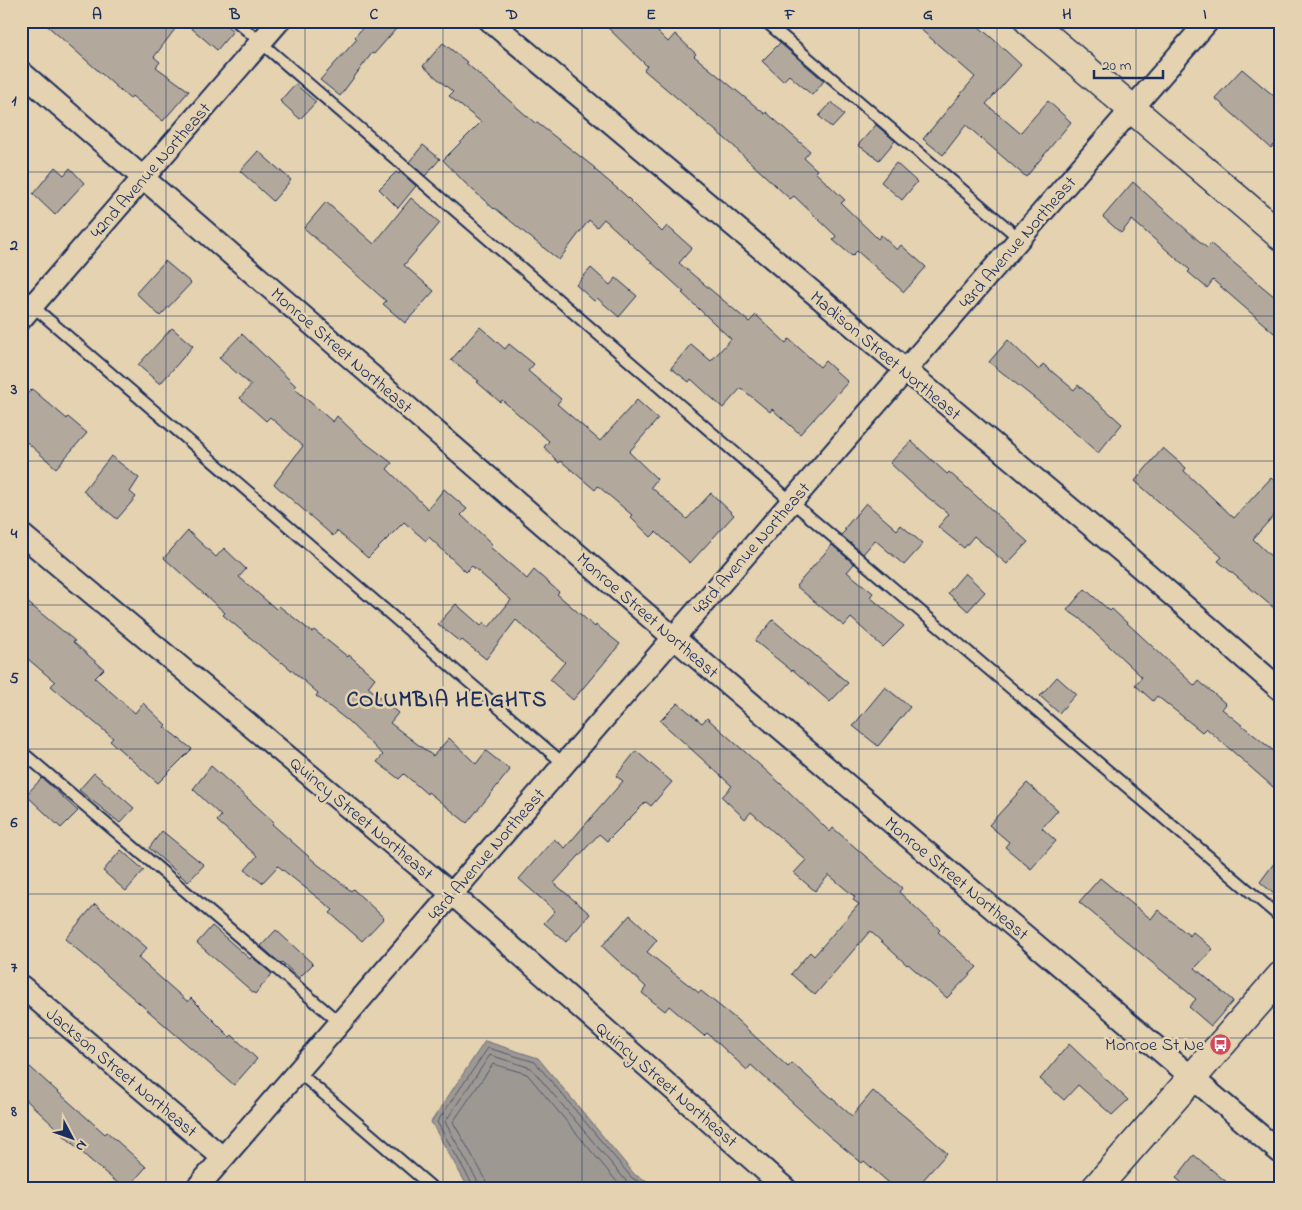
<svg xmlns="http://www.w3.org/2000/svg" width="1302" height="1210" font-family="'Indie Flower',sans-serif">
	<rect width="100%" height="100%" fill="#e4d2b0"/>
	<filter id="ink" filterUnits="userSpaceOnUse"><feTurbulence type="fractalNoise" baseFrequency=".02" numOctaves="2"/><feDisplacementMap in="SourceGraphic" scale="10" xChannelSelector="R" yChannelSelector="G"/><feConvolveMatrix kernelMatrix="1 2 1 2 8 2 1 2 1" color-interpolation-filters="sRGB"/></filter>
	<g filter="url(#ink)">
		<path fill="#9d9892" stroke="#696e7d" d="M485 1041 538 1058 635 1175 664 1189H469L431 1122Z"/>
		<g fill="none" stroke-linecap="round" stroke-linejoin="round">
			<path stroke="#4f5973" stroke-width="1" d="M473 1189V1185L437 1122 488 1048 535 1062 632 1178 653 1189
				M480 1189 478 1182 445 1122 490 1055 531 1068 627 1182 639 1189
				M487 1189 485 1178 453 1122 493 1064 527 1074 623 1189"/>
		</g>
		<path fill="#b2a99c" stroke="#1b2f5e" d="M42 21H181L154 57 160 62 156 67 189 91 163 121 132 96 130 99Z
			M183 21H221L233 31 217 50Z
			M368 21H403L374 54 372 53 340 96 320 80 357 39 355 37Z
			M601 21H647L668 42 675 34 696 54 694 56 765 114 766 112 810 151 804 158 817 170 815 172 845 200 841 203 878 239 881 235 897 250 901 245 926 267 904 292 857 251 852 256 833 240 836 236 794 196 790 199 736 149V148L644 70 647 66Z
			M911 21H972L992 38 1021 65 986 104 1020 133 1048 101 1071 122 1026 177 966 125 943 155 923 139 975 77Z
			M443 43 467 62 466 63 535 123 536 122 595 168 594 169 625 195 662 232 667 226 692 248 679 263 749 322 756 315 786 343 789 339 820 367 825 361 848 382 800 434 772 409 770 412 741 388 723 408 691 379 689 382 671 368 691 344 711 361 731 339 682 293 684 292 604 219 597 227 589 220 559 260 525 233 495 208 494 209 465 183 443 160 481 122 449 96 453 92 423 66Z
			M780 43 824 81 812 95 789 75 783 81 762 61Z
			M1242 69 1281 102V138L1271 148 1215 98Z
			M295 84 316 102 300 119 280 101Z
			M832 102 844 115 832 128 819 116Z
			M876 125 895 141 879 160 858 145Z
			M423 145 440 159 425 176 409 162Z
			M258 151 291 180 273 201 240 171Z
			M896 163 917 182 902 200 881 182Z
			M55 167 64 175 70 168 84 183 55 215 33 194Z
			M396 172 399 174 400 172 416 186 398 208 379 189Z
			M1133 182 1207 248 1211 244 1281 302V339L1213 280 1207 288 1188 272 1190 270 1132 220 1121 233 1103 217Z
			M411 198 440 223 404 265 434 291 405 323 383 304 386 301 304 228 326 202 374 244Z
			M165 261 191 283 160 316 136 293Z
			M591 268 610 285 616 278 637 296 619 317 597 298 594 301 576 285Z
			M480 327 505 349 509 344 534 364 528 371 561 399 557 404 600 441 637 400 658 419 629 452 657 479 651 487 687 519 711 493 734 515 690 563 656 532 651 537 630 517 632 515 598 486 595 490 561 461 559 463 544 447 549 441 502 400 500 402 477 382 479 381 451 360Z
			M172 328 193 346 160 384 138 365Z
			M242 334 296 386 294 388 333 422 337 416 363 441 392 463 387 469 428 509 444 489 467 509 461 515 492 544 490 547 527 579 534 570 559 592 557 594 595 627 596 625 620 644 573 700 550 680 565 662 516 620 486 659 462 640 460 642 438 624 456 604 481 626 484 622 489 627 511 600 472 566 466 572 429 537 426 541 404 522 368 558 337 531 333 536 274 484 303 446 270 417 266 421 240 398 251 385 219 358Z
			M1008 340 1039 370 1043 364 1074 390 1078 385 1122 424 1098 453 1048 409 989 362Z
			M32 389 67 419 68 417 87 433 56 468 21 437V400Z
			M911 441 947 474 949 472 1028 542 1007 564 974 536 964 548 938 527 949 514 921 492 890 463Z
			M1163 448 1186 468 1184 471 1234 518 1271 478 1281 487V507L1253 539 1281 566V614L1218 561 1222 557 1135 481Z
			M111 456 139 478 130 492 136 497 117 519 83 491Z
			M866 503 897 530 901 525 923 544 904 565 875 540 863 554 841 535 846 530 844 529Z
			M188 531 216 557 224 548 246 569 239 577 276 609 279 606 312 632 314 630 348 657 349 655 375 678 368 687 398 713 390 723 433 756 449 738 476 764 486 751 510 770 467 823 428 792 427 794 404 774 399 779 377 762 383 755 348 721 316 696 318 693 282 662 281 663 223 615 225 613 164 558Z
			M832 545 854 564 847 572 873 593 870 597 904 626 883 647 851 618 844 626 796 586Z
			M965 573 985 592 968 611 948 593Z
			M1085 589 1110 611 1112 609 1195 686 1199 681 1226 704 1222 709 1281 757V794L1206 728 1202 732 1157 696 1153 701 1135 685 1142 677 1079 618 1067 610Z
			M21 597 75 641 73 642 104 669 95 678 135 713 143 703 166 725 164 727 192 749 158 783 110 741 113 738 51 686 55 682 21 653Z
			M773 620 848 683 830 702 793 670 792 671 755 641Z
			M1057 677 1076 694 1059 713 1040 696Z
			M885 687 910 707 878 746 853 726Z
			M678 703 702 723 707 718 781 784 830 832 833 828 902 888 899 892 940 930 938 932 977 967 947 998 908 964 907 965 870 931 815 995 791 974 810 952 814 956 859 904 853 900 855 897 829 875 815 891 794 873 806 860 751 812 745 819 722 797 732 786 660 721Z
			M636 751 672 782 651 806 646 802 607 841 599 834 554 883 590 914 566 942 544 923 555 911 519 879 554 839 565 848 623 781 616 776Z
			M211 766 274 822 272 824 316 863 351 891 353 889 384 918 362 941 330 913 333 910 278 866 262 883 245 870 257 856 217 821 221 816 193 789Z
			M94 773 134 808 120 823 79 790Z
			M42 778 78 811 61 828 26 795Z
			M1027 783 1058 810 1042 828 1056 841 1031 869 1005 847 1009 842 989 825Z
			M162 831 204 865 188 882 149 848Z
			M121 850 144 870 126 891 103 871Z
			M1281 854V900L1260 882Z
			M1100 878 1151 919 1158 910 1190 936 1193 932 1213 949 1195 968 1233 1001 1211 1026 1189 1007 1196 999 1079 902Z
			M95 904 147 948 138 958 188 1002 191 998 230 1037 232 1035 257 1059 234 1085 65 939Z
			M630 915 657 940 647 952 699 993 701 991 736 1019 788 1067 792 1063 852 1116 873 1091 919 1128 947 1153 915 1189H896L864 1161 862 1163 828 1135 751 1065 747 1070 707 1033 704 1036 669 1006 665 1011 642 993 646 987 602 946Z
			M212 926 250 959 252 957 272 974 255 994 197 943Z
			M276 930 313 964 299 978 282 962 281 964 261 946Z
			M1069 1044 1128 1100 1112 1115 1078 1085 1064 1100 1040 1079Z
			M21 1059 105 1134 107 1132 146 1167 127 1189H125L89 1159 21 1095Z
			M1194 1155 1235 1189H1189L1176 1178Z"/>
		<g fill="none" stroke-linecap="round" stroke-linejoin="round">
			<defs>
				<path id="lane" d="M236 21 792 502 1281 918
					M765 21 1020 239
					M21 296 564 764
					M21 751 340 1023
					M297 1071 434 1189"/>
				<path id="street" d="M490 21 1127 556 1281 690
					M21 72 674 638 1281 1153
					M21 319 279 21
					M21 534 452 894 786 1189
					M21 986 223 1158
					M196 1189 1208 21"/>
				<path id="secondary" d="M1029 21 1281 236
					M1095 1189 1281 976"/>
			</defs>
			<use href="#lane" stroke="#1b2f5e" stroke-width="14"/>
			<use href="#street" stroke="#1b2f5e" stroke-width="25"/>
			<use href="#secondary" stroke="#1b2f5e" stroke-width="31"/>
			<use href="#lane" stroke="#e4d2b0" stroke-width="10"/>
			<use href="#street" stroke="#e4d2b0" stroke-width="21"/>
			<use href="#secondary" stroke="#e4d2b0" stroke-width="28"/>
		</g>
	</g>
	<path fill="none" stroke="#1b2f5e" stroke-width="1" stroke-opacity="0.55" d="M166 21V1189M305 21V1189M443 21V1189M582 21V1189M720 21V1189M859 21V1189M997 21V1189M1136 21V1189M21 172H1281M21 316H1281M21 461H1281M21 605H1281M21 749H1281M21 894H1281M21 1038H1281"/>
	<defs>
		<symbol id="bus-disc" viewBox="-11 -11 22 22"><circle r="9.5" fill="#d1495b" stroke="#e4d2b0"/><path d="M-5-6H5V4H4V6H2V4H-2V6H-4V4H-5ZM-3.5-4V0h7V-4ZM-3.5 1.2v1.5H-2V1.2ZM2 1.2v1.5H3.5V1.2Z" fill="#fff"/></symbol>
	</defs>
	<g fill-rule="evenodd">
		<use href="#bus-disc" x="1208" y="1032" width="25" height="25"/>
	</g>
	<g text-anchor="middle" stroke-width="5" stroke-linejoin="round" paint-order="stroke">
		<g font-size="18" fill="#1b2f5e" stroke="#e4d2b0">
			<text transform="translate(150 170) rotate(-49)" y="6">42nd Avenue Northeast</text>
			<text transform="translate(1017 242) rotate(-49)" y="6">43rd Avenue Northeast</text>
			<text transform="translate(342 350) rotate(41)" y="6">Monroe Street Northeast</text>
			<text transform="translate(886 355) rotate(40)" y="6">Madison Street Northeast</text>
			<text transform="translate(751 548) rotate(-49)" y="6">43rd Avenue Northeast</text>
			<text transform="translate(648 615) rotate(41)" y="6">Monroe Street Northeast</text>
			<text transform="translate(362 818) rotate(40)" y="6">Quincy Street Northeast</text>
			<text transform="translate(486 854) rotate(-49)" y="6">43rd Avenue Northeast</text>
			<text transform="translate(957 878) rotate(40)" y="6">Monroe Street Northeast</text>
			<text transform="translate(122 1072) rotate(40)" y="6">Jackson Street Northeast</text>
			<text transform="translate(667 1084) rotate(41)" y="6">Quincy Street Northeast</text>
		</g>
		<g font-size="18" fill="#1b2f5e" stroke="#e4d2b0" text-anchor="end">
			<text x="1204" y="1050">Monroe St Ne</text>
		</g>
		<g font-size="22" font-weight="bold" letter-spacing="1" fill="#1b2f5e" stroke="#e4d2b0">
			<text x="447" y="706">COLUMBIA HEIGHTS</text>
		</g>
	</g>
	<rect width="1302" height="1210" fill="none" stroke="#e4d2b0" stroke-width="55"/>
	<g transform="translate(72 1138) rotate(131)" stroke="#e4d2b0" stroke-width="4" paint-order="stroke">
	<path d="M0-4L9 19L0 12L-9 19Z" fill="#1b2f5e"/>
	<text y="-8" font-size="14" font-weight="bold" text-anchor="middle" fill="#1b2f5e">N</text>
	</g>
	<path d="M1094 70v8h69v-8" fill="none" stroke="#1b2f5e" stroke-width="2.5"/>
	<text x="1102" y="70" font-size="15" fill="#1b2f5e" stroke="#e4d2b0" stroke-width="4" paint-order="stroke">20 m</text>
	<rect x="28" y="28" width="1246" height="1154" fill="none" stroke="#1b2f5e" stroke-width="2"/>
	<g font-size="16" text-anchor="middle" font-weight="bold" fill="#1b2f5e">
		<text x="97" y="19">A</text>
		<text x="235" y="19">B</text>
		<text x="374" y="19">C</text>
		<text x="512" y="19">D</text>
		<text x="651" y="19">E</text>
		<text x="790" y="19">F</text>
		<text x="928" y="19">G</text>
		<text x="1067" y="19">H</text>
		<text x="1205" y="19">I</text>
		<text x="14" y="105">1</text>
		<text x="14" y="250">2</text>
		<text x="14" y="394">3</text>
		<text x="14" y="538">4</text>
		<text x="14" y="683">5</text>
		<text x="14" y="827">6</text>
		<text x="14" y="972">7</text>
		<text x="14" y="1116">8</text>
	</g>
</svg>
